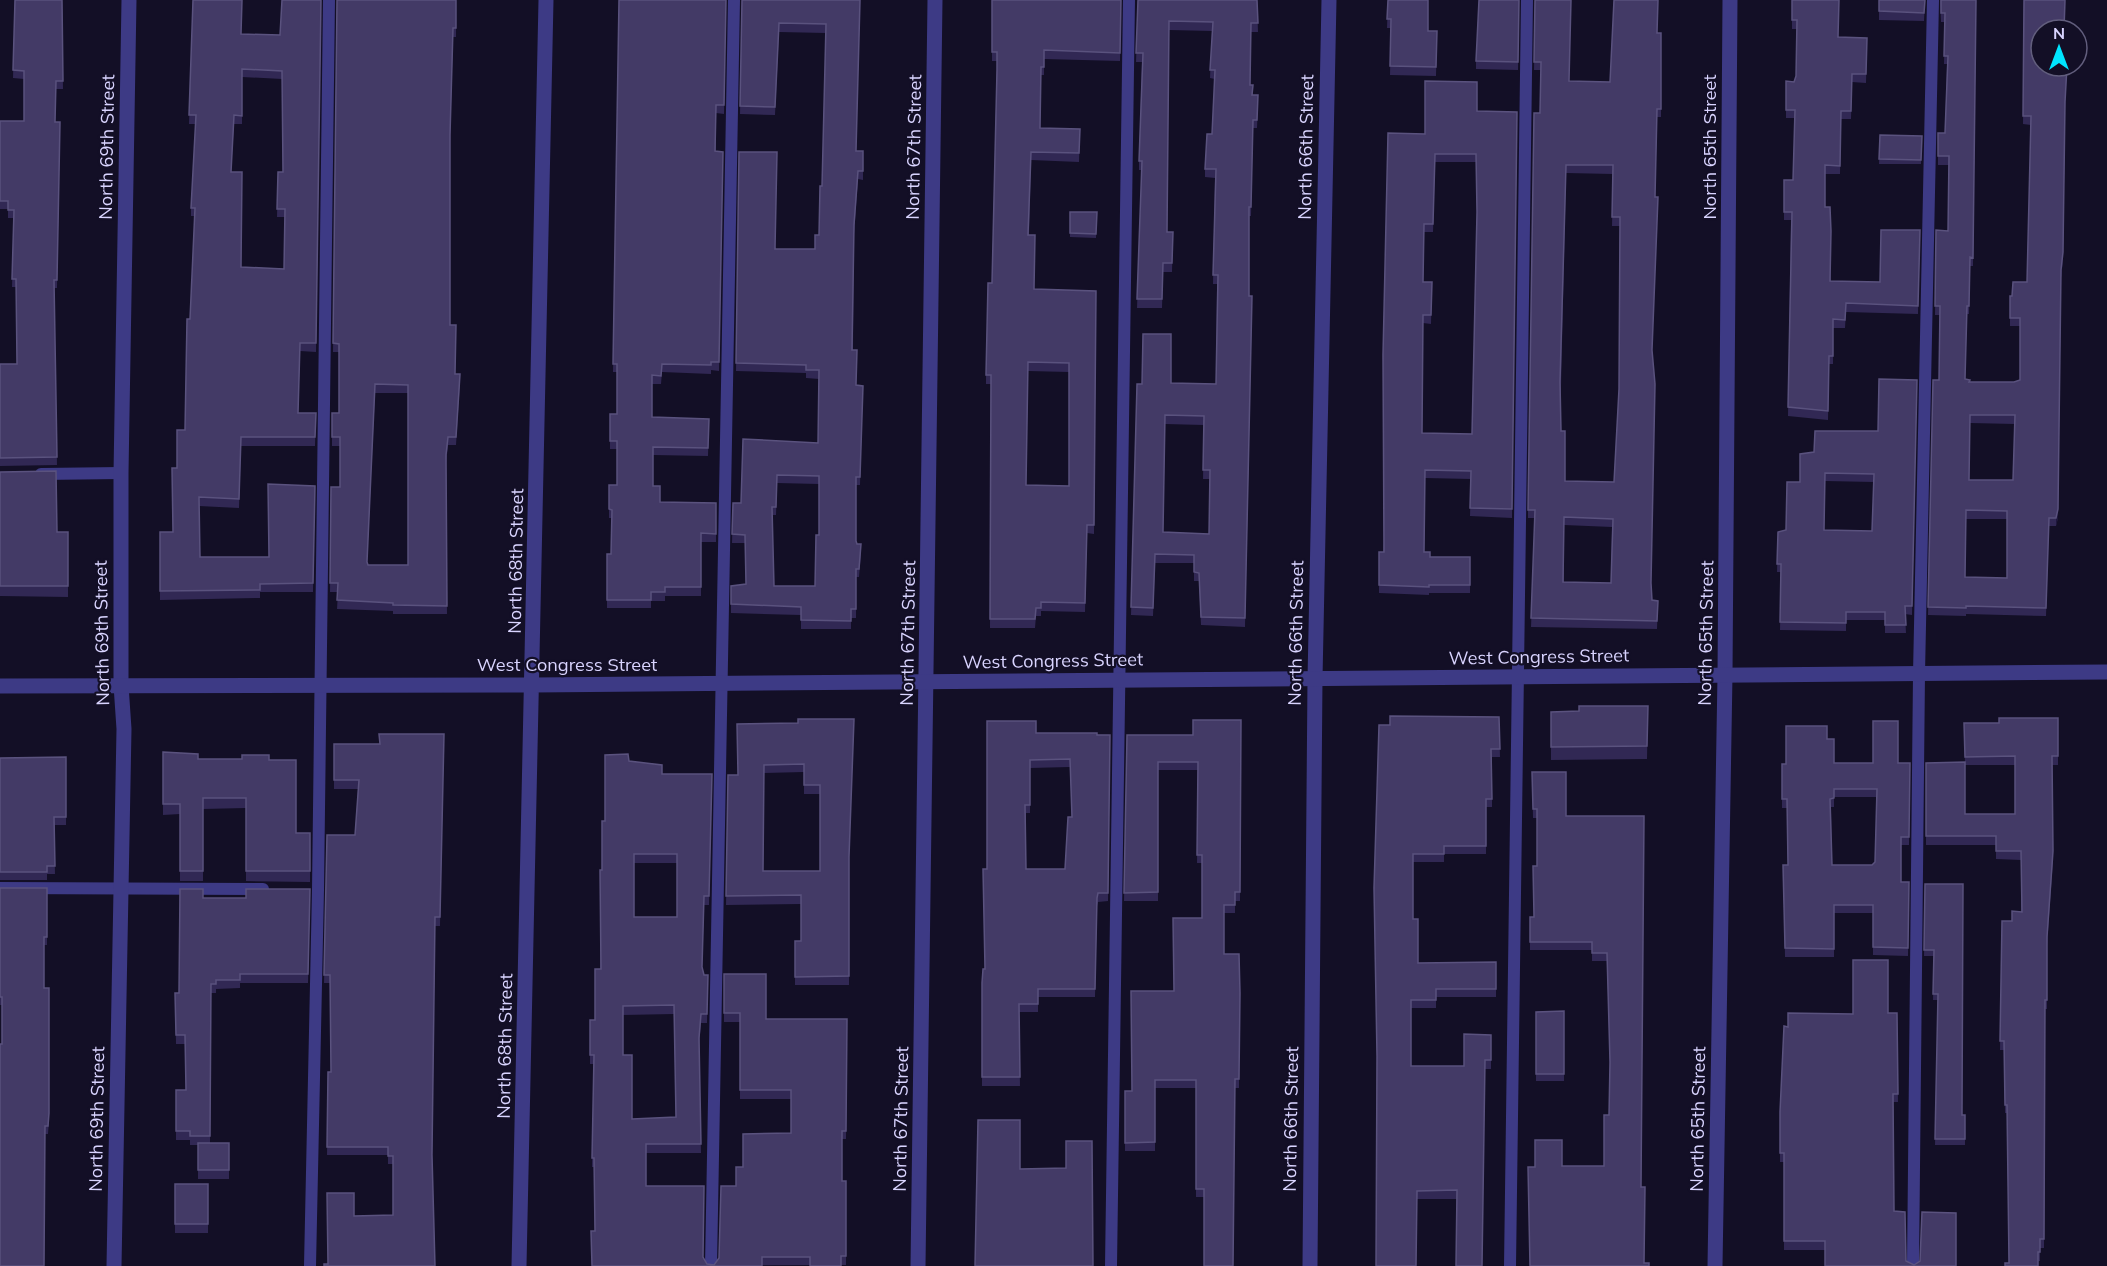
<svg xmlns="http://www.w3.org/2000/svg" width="2107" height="1266" font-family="Mulish,sans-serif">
	<rect width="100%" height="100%" fill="#130f26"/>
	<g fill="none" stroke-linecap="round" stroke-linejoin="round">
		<path stroke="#3d3a85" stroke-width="12" d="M41 474 121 473
			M0 888 263 889
			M310 1266 318 890 329 0
			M711 1266 734 0
			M1111 1266 1129 0
			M1510 1266 1527 0
			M1913 1266 1919 674 1933 0"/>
		<path stroke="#3d3a85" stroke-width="15" d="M114 1266 124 729 121 685V473L129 0
			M918 1266 935 0
			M1310 1266 1315 679 1329 0
			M1715 1266 1725 675 1730 0"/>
		<path stroke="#3d3a85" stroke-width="15" d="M0 686 533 685 2107 672
			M519 1266 546 0"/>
	</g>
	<path fill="#312854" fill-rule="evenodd" d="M15 0H62L63 89H56L55 122H60L57 288H54L57 465 0 466V364H17L16 287H12L14 218H8V209H0V121H24V79L13 78Z
		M193 0 241 34 280 35 321 0 316 352 300 351 298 413H316L315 446H241L239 508 199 506 200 557H269L315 486 313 592H260V598L160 600V532H173L177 468 185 430 195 216H191V208L196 124H189ZM242 77 282 79 283 172H278L277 217H285L284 269 241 267 231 172 234 124H242Z
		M337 0H456V37H453L450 143V325L455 374 460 382 456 445H448L446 464 447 614H393V611L337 609 338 592H330L331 487H340V446H332V413H339V352H333ZM375 393H408V565H368L367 563Z
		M726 0 724 114 716 113V151L723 152 719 371 711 370V374L662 372 661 384H652V417L709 419 708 456 653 455V486L660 502 716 503V542H701V596H665V601H651V608H607V554H611L612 518H609V485H617V449H610V414H617V372H613L619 24Z
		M742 0 859 33 856 151H863V180L858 179 854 234 853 350 856 385 863 386 860 485H856V541L857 544 861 553 859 577H856V618H851V629H801V615L731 613V586L746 584 745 543H732L733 503H741L818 443 819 379 806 378V373L736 371 739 152 776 249H815L819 235 822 186 826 33 779 32 775 115 740 114ZM777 483 819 484V535L815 586H774L772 515H776Z
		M1121 0 1120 61 1044 59V75H1041L1040 128 1080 129 1079 162 1031 160 1029 235 1034 289 1096 291 1094 534 1087 533 1085 612 1041 611V616H1036L1035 628H990L991 384H986V375L992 283 997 61H992V8ZM1028 371 1069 372V486L1026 485Z
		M1138 0H1257L1258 32H1251L1250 85 1253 95 1258 104 1257 128H1253L1251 216H1249V296L1252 305 1245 627 1201 625 1199 581H1194V563H1155L1153 616 1131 615 1137 384 1171 383 1216 384 1217 284H1213L1215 178 1205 177V169L1212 134 1215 79 1210 78 1212 31 1169 30 1167 232H1173L1172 272H1163L1162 308H1137L1142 170H1139V161L1142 62H1136ZM1165 424 1204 425 1203 479H1210L1209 534 1163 532Z
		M1388 0 1428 31H1437L1436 76 1390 75 1391 28H1387Z
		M1519 0 1518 70 1476 69V61Z
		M1535 0 1569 81 1610 82 1657 33 1661 92V117H1657L1655 197 1652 353 1651 585 1652 600 1658 601 1657 629 1531 627 1535 518H1528V510L1541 70H1534ZM1566 173 1613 174 1612 226H1620L1619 389 1614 482 1565 481 1561 431V387ZM1564 525 1612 527 1611 583 1564 582Z
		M1792 0 1839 37 1867 38 1866 83 1852 82 1851 119H1841L1840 174H1825V207L1831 281 1880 282 1920 230 1918 314 1846 312 1845 328H1833V364H1829L1828 420 1788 416 1791 220H1784V180H1793L1795 118H1786V81L1794 82 1796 76 1797 29H1792Z
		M1879 0H1925L1924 21 1879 20Z
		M1940 0H1976L1973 266H1970L1969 314H1967L1965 379 1969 382H2014L2020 380V326H2010V296H2012L2027 282 2031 125 2023 124 2024 0 2041 30 2065 111 2063 260 2061 278 2058 518 2056 526H2049L2046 616 1966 614V616L1928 615 1933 380H1939L1940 315H1935L1936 230 1948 231 1949 165H1938V133H1945L1947 64H1944L1945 22H1941ZM1970 423 2015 424 2013 480H1969ZM1966 519H2007V578L1965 577Z
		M1477 111 1517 112 1512 518 1470 516 1471 479 1425 478 1424 552 1430 557H1470V593H1429V595L1379 593V552H1383L1425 134ZM1435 162H1476L1477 217 1472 434 1422 433 1423 323 1431 324 1432 282H1423L1424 232H1433Z
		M1880 135 1922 136 1921 164H1879Z
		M1070 212H1097L1096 238 1070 237Z
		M1917 380 1912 615 1905 614 1906 633H1885V620H1846V631L1780 630 1781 572H1777L1778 532 1786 530 1800 482 1814 452 1878 431ZM1825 481 1874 482 1872 531 1824 530Z
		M0 472 57 532H68V597L0 596Z
		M1648 706 1647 759 1551 760V712L1579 711Z
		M1499 717 1500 757H1492V807H1486V854H1444V862H1413V919L1418 963 1496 962V997H1436V1008H1411V1066H1464L1491 1035V1069H1485L1457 1199H1417L1390 725Z
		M2058 718V765H2052L2053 860 2047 946V1009H2045L2044 1248H2040V1261L2009 1263 2007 1113H2005L2004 1050H2000L2002 921H2012L2021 912V860L1996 859V845H1926V763L1965 814H2015V765H1965L1964 723H1999Z
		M1241 720 1240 901H1235V913H1224V954H1239V1088H1235L1204 1197H1196V1088H1155V1151H1125V1091H1132L1174 991 1202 918V863H1197L1198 770H1158V901H1124L1127 735H1193Z
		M798 723 849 864V985H795V941H801V904L726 905 728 775H738ZM804 772V794H820V871H763L764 773Z
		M1036 733 1110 735 1108 901 1098 902 1097 906 1095 997H1038V1012H1019L1020 1086H982V983L985 969 987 869ZM1070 767 1072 817 1065 869H1026V813H1030V768Z
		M444 734 440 926H435L432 1158 435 1266 328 1264 354 1216 393 1215V1164H388V1155H327L328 1072H331L330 983H324L327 835H355L358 789H334V744H380Z
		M1827 739 1834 763H1910L1909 845H1901V882H1909L1908 956 1873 955V913H1834V957H1785L1783 865H1788L1787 808H1782V764H1786ZM1834 797H1877L1875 862 1872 865H1832L1831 807H1834Z
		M163 752 198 759 269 760 296 833H310V882L246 881V808L203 809V881H180V814L163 815Z
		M66 757V825H54L55 874H47V880H0V758Z
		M629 761 662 774H712L709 905H704L702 968 704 975H708L707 1023H701L699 1045 701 1153H646V1186L703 1257 707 1264 714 1265 719 1258 736 1186 743 1167 791 1133V1099H740V1022H724V974L766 1019H847L846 1139H842V1181H846V1265L592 1266 595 1231 594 1167H592L594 1064H590V1020H595L600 969 602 870 605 821ZM634 863H677V917H634ZM674 1014 676 1117 632 1119 623 1055V1015Z
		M1532 772 1566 816H1644L1641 1187 1530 1266 1562 1166H1604L1609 1115 1610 1067 1607 961H1592V950H1530V917H1534L1537 866V818H1533Z
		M1925 884 1962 1115H1965V1145H1935L1938 1000H1933L1934 956H1924Z
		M0 888H47V945H44V988L49 1121 48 1134H45L43 1227 2 1044V1005H0Z
		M310 889 308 983H240V988L216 989V993H211L210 1143H229V1179H198V1145H190V1140H176V1090H186L185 1044H176L175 993H179L203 898H246Z
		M1564 1011V1081H1536V1012Z
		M1897 1013 1898 1102H1893L1894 1211 1906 1261 1914 1265 1956 1266H1825V1250H1784V1162H1780V1112L1788 1027 1853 1014Z
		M175 1184H208V1233H175Z"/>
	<path fill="#1d163a" d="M2067 66 2065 111 2063 260 2061 278 2058 518 2056 526 2061 270 2065 102Z"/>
	<path fill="#433a66" stroke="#5a527e" stroke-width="1.5" fill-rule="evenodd" d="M15 0H62L63 81H56L55 122H60L57 280H54L57 457 0 458V364H17L16 279H12L14 210H8V201H0V121H24V71L13 70Z
		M193 0H242L241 34 280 35 282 0H321L316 343H300L298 413H316L315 437H241L239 499 199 497 200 557H269L268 484 315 486 313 583 260 584V590L160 591V532H173L172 468H177V430H185L187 319H190L195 208H191L196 115H189ZM242 69 282 71 283 172H278L277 209H285L284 269 241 267 242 172H231L234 115 242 116Z
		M337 0H456V28H453L450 135V325H456L455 374H460L456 437H448L446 455 447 606 393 605V603L337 600 338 583H330L331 487H340V437H332V413H339V344L333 343ZM375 384 408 385V565H368L367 562Z
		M619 0H726L724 105H716L715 151 723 152 719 362H711V365L662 364 661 376 652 375V417L709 419 708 448 653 447V486H660V502L716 503V534L701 533V587H665V592H651V600H607V554H611L612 510 609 509V485H617V441H610V414H617V364H613Z
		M742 0H860L856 151H863V171H858L854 225 852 350H857L856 385 863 386 860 477H856V541L857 544H861L859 569H856V609H851V621L801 620V607L731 604V586L746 584 745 535 732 534 733 503H741L743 439 818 443 819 370H806V365L736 363 739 152H777L775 249H815V235H819L820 186H822L826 24 779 23 775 107 740 106ZM777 475 819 476V535H816L815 586H774L772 507H776Z
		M992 0H1121L1120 53 1044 50V67H1041L1040 128 1080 129 1079 153 1031 152 1028 235H1035L1034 289 1096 291 1094 525H1087L1085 603 1041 602V608H1036L1035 619H990L991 375H986L988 283H992L997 70V52H992ZM1028 362 1069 363V486L1026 485Z
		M1138 0H1257L1258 23H1251L1250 85H1253L1252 95H1258L1257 120H1253L1251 207H1249V296H1252L1245 618 1201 617 1199 573 1194 572V555L1155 554 1153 608 1131 607 1137 384H1142L1143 334H1171V383L1216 384 1218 275H1213L1216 169H1205L1207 134H1212L1215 70H1210L1213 22 1169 21 1167 232H1173L1172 263H1163L1162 299H1137L1142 161H1139L1143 53H1136ZM1165 415 1204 416 1203 470H1210L1209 534 1163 532Z
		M1388 0H1428V31H1437L1436 67 1390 66 1391 19H1387Z
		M1479 0H1519L1518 62 1476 61Z
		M1535 0H1571L1569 81 1610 82 1614 0H1658L1657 33H1661V109H1657L1655 197H1658L1652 350 1655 384 1651 583 1652 600 1658 601 1657 621 1531 618 1535 510H1528L1534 113H1540L1541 62H1534ZM1566 165H1613L1612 217H1620L1619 389 1614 482 1565 481V431H1561L1560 382ZM1564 517 1613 519 1611 583 1563 582Z
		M1792 0H1839L1838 37 1867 38 1866 74H1852L1851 111H1841L1840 166 1825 165V207H1830L1831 231 1830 281 1880 282 1881 230H1920L1918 306 1846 303 1845 320 1833 319V356H1829L1828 411 1788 407 1792 212H1784V180H1793L1795 110H1786V81L1794 82 1796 76 1797 20H1792Z
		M1879 0H1925L1924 13 1879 11Z
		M1941 0H1976L1973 258 1970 257 1969 306H1967L1965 379 1970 380 1969 382H2014L2020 380V318H2010V296H2012L2013 282H2027L2031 116H2023L2024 0H2065L2064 30H2041V66H2067L2065 102 2063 252 2061 270 2058 509 2056 518H2049L2046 608 1966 606V608L1928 607 1933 380H1939L1940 306H1935L1936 230 1948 231 1949 156H1938V133H1945L1948 56H1944L1945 13H1941ZM1970 415H2015L2013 480H1969ZM1966 510 2007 511V578L1965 577Z
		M1425 81 1477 82V111L1517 112 1512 509 1470 508 1471 471 1425 470 1424 552H1430V557H1470V585H1429V587L1379 585V552H1384L1383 355 1388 133 1425 134ZM1435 154H1476L1477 212 1472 434 1422 433 1423 315H1431L1432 282H1423L1424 224H1433Z
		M1880 135 1922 136 1921 160 1879 159Z
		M1070 212H1097L1096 234 1070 233Z
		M1879 379 1917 380 1912 606H1905L1906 625H1885V612H1846V623L1780 622 1781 564H1777L1778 532 1786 530 1787 482H1800V454L1814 452 1815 431H1878ZM1825 473 1874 474 1872 531 1824 530Z
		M56 471 57 532H68V586H0V472Z
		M1579 706H1648L1647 746 1551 747V712L1579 711Z
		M1390 716 1499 717 1500 749H1491L1492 799H1486V846H1444V854H1413V919H1418V963L1496 962V989H1436V1000H1411V1066H1464V1034L1491 1035V1060H1485L1482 1266H1456L1457 1190 1417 1191 1416 1266H1376L1377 1056 1374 888 1379 725H1390Z
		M1999 718H2058V756H2052L2053 851 2047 937V1000H2045L2044 1239H2040V1252H2038V1266H2005V1263H2009L2007 1105H2005L2004 1041H2000L2002 921H2012V911L2022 912 2021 851H1996V836H1926V763L1965 762V814H2015V756L1965 757 1964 723H1999Z
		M798 719H854L849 857V976L795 977V941H801V895L726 896 728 775H738L737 724 798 723ZM804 764V785H820V871H763L764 765Z
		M1193 720H1241L1240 892H1235V905H1224V954H1239L1240 993 1239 1079H1235L1233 1266H1204V1189H1196V1080H1155V1142L1125 1143V1091H1132L1131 991H1174L1173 918H1202V855H1197L1198 762H1158V892L1124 893 1127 735H1193Z
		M987 721H1036V733H1097V735H1110L1108 893H1098L1097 898 1095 989H1038V1004H1019L1020 1077H982V983L983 969H985L983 869H987ZM1070 759 1072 817H1068L1065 869H1026L1025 805H1030V760Z
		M1873 721H1898V763H1910L1909 837H1901V882H1909L1908 948 1873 947V905H1834V949L1785 948 1783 865H1788L1787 799H1782V764H1786V726H1827V739H1834V763H1873ZM1834 789H1877L1875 862 1872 865H1832L1830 799 1834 798Z
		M379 734H444L440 917H435L432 1155 435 1266H324V1264H328L327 1193H354V1216L393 1215V1156H388V1147H327L328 1072H331L330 975H324L327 835H355L359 780H334V744H380Z
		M163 752 198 754V759H242V755H269V760H296V833H310V871H246V798H203V871H180V804H163Z
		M628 754 629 761 662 765V774H712L709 896H704L702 967 704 975H708L707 1014H701L699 1038 701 1144H646V1186H704L703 1257 707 1264 714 1265 719 1258 721 1186H736V1167H743V1134L791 1133V1090H740V1013H724V974H766V1019H847L846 1131H842V1181H846V1256H841V1266H810V1257H762V1266H592L591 1231H595L594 1158H592L594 1055H590V1020H595V969H601L600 870H602V821H605V755ZM634 854H677V917H634ZM674 1005 676 1117 632 1119V1055H623V1006Z
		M66 757V817H54L55 866H47V872H0V758Z
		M1532 772H1566V816H1644L1641 1187H1645L1644 1263H1649V1266H1530L1528 1167H1535V1140H1562V1166H1604V1115H1609L1610 1062 1607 953H1592V942H1530V917H1534L1533 866H1537V809H1533Z
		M1925 884H1963L1962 1115H1965V1139H1935L1938 994H1933L1934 950H1924Z
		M0 888H47V937H44V988H49V1113L48 1126H45L44 1266H0V1044H2V997H0Z
		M180 889H203V898H246V889H310L308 974H240V980H216V984H211L210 1136H190V1131H176V1090H186L185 1035H176L175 993H179Z
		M1853 960H1888V1013H1897L1898 1094H1893L1894 1211 1905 1212 1906 1261 1914 1265 1920 1261 1922 1212 1956 1213V1266H1825V1241H1784V1153H1780V1112L1784 1026 1788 1027V1013L1853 1014Z
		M1564 1011V1074H1536V1012Z
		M978 1120H1020V1169L1066 1168V1141H1092L1093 1266H975Z
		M198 1143H229V1170H198Z
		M175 1184H208V1224H175Z"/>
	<g text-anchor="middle" stroke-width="4.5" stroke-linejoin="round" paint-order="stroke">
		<g font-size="18" fill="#d9d4ff" stroke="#130f26">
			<text transform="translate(107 147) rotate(-89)" y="6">North 69th Street</text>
			<text transform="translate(914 147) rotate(-89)" y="6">North 67th Street</text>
			<text transform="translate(1306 147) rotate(-89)" y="6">North 66th Street</text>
			<text transform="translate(1710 147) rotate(-90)" y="6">North 65th Street</text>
			<text transform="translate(516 561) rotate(-89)" y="6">North 68th Street</text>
			<text transform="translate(102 633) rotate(-91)" y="6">North 69th Street</text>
			<text transform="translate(908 633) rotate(-89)" y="6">North 67th Street</text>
			<text transform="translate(1296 633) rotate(-89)" y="6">North 66th Street</text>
			<text transform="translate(1706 633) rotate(-89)" y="6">North 65th Street</text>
			<text transform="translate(1539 657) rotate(-1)" y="6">West Congress Street</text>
			<text transform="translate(1053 661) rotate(-1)" y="6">West Congress Street</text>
			<text x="567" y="671">West Congress Street</text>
			<text transform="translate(505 1046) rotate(-89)" y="6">North 68th Street</text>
			<text transform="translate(97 1119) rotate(-89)" y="6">North 69th Street</text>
			<text transform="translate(901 1119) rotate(-89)" y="6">North 67th Street</text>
			<text transform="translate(1291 1119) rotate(-89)" y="6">North 66th Street</text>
			<text transform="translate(1698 1119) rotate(-89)" y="6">North 65th Street</text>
		</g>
	</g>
	<g transform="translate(2059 48)"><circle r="28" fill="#130f26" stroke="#625e7d" stroke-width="1.5"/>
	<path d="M0-4.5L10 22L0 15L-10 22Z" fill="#00e5ff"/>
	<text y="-9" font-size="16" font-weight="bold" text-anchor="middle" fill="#d9d4ff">N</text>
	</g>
</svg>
